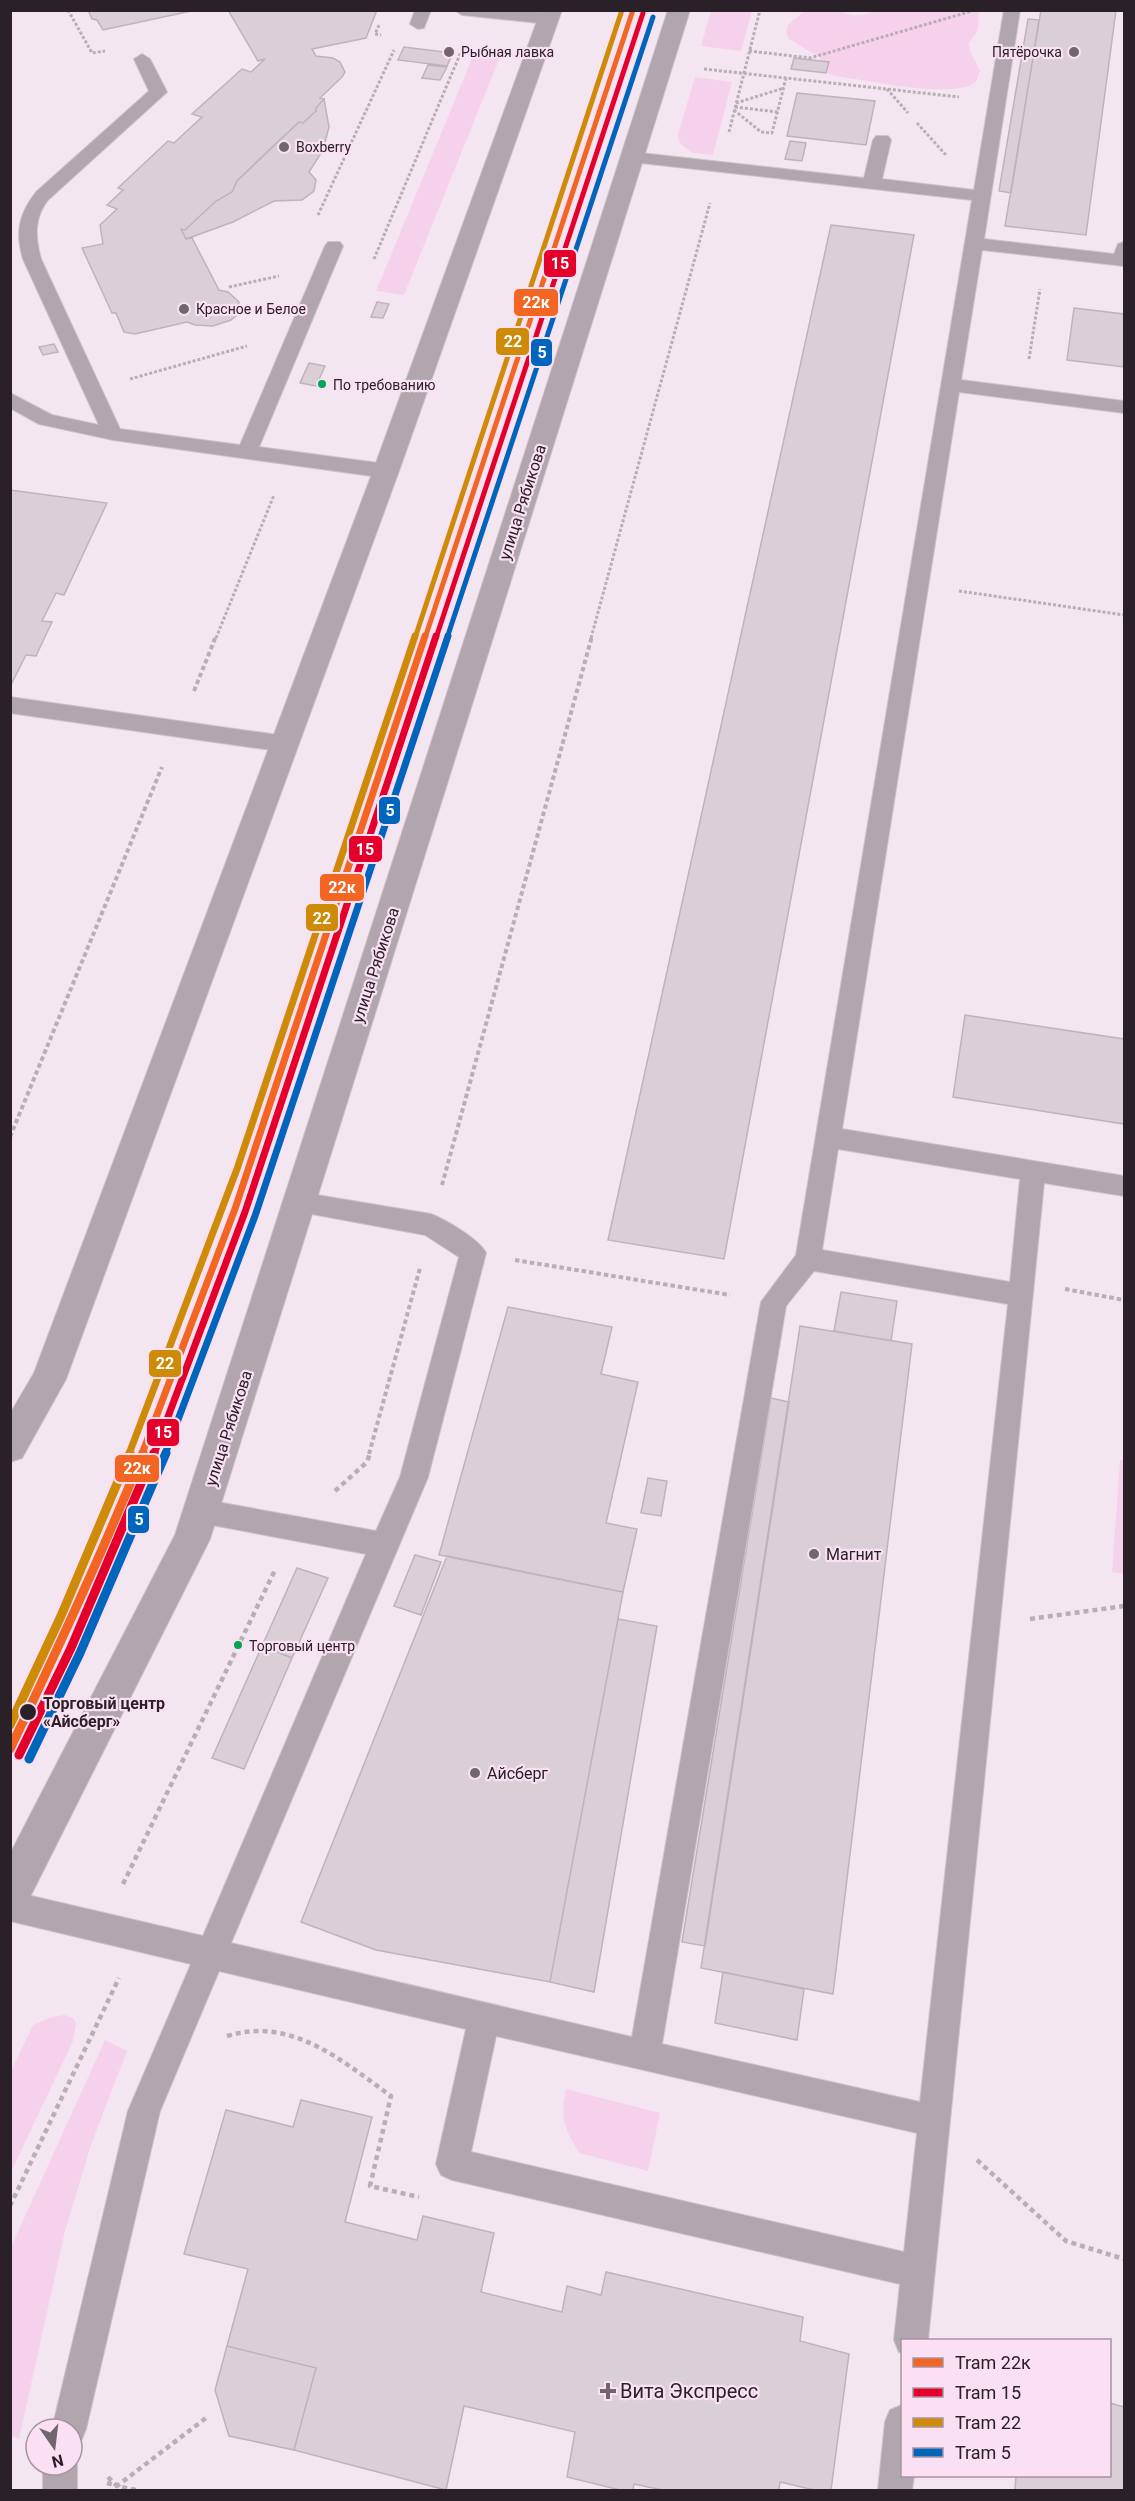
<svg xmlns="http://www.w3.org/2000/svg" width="1135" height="2501" font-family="Roboto,sans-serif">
	<rect width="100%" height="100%" fill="#f4e6f0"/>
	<path fill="#f6d1ec" d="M875 10 979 11 978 30 969 43 970 51 980 71 976 82C954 100 866 80 836 76L827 73 819 57 789 39 786 32 788 25 804 11H841C850 17 866 16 875 10Z
		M711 11H752L741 51 701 46Z
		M476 49 502 52 404 295 376 291Z
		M695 77 732 82 713 155 692 153 679 142 678 134Z
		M1120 1460H1124V1574L1112 1572Z
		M65 2015 73 2018 76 2023 73 2041 11 2172V2071L33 2025 52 2017Z
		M105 2040 127 2051 91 2145 65 2231 19 2439 10 2435 11 2247Z
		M566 2089 660 2113 648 2171 579 2153C564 2128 560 2118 566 2089Z"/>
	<path fill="#dacfd7" stroke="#beb3bb" stroke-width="1.5" d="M88 10H196L103 30 97 20 92 19Z
		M228 10H377L366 38 312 49 316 56 333 58 340 62 345 72 342 77 320 98 324 99 316 108V111L303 123 299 122 268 151 237 181 232 192 216 201 185 230 181 229 186 239 192 238 219 290 228 292 239 302 237 315 231 320 213 326 195 325 187 322 135 334 124 332 116 313H112L82 248 103 244 100 225 117 209 107 205 123 190 118 188 168 141 174 143 202 117 192 114 242 69 251 72 265 59 258 61Z
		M1041 10H1116L1086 235 1005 226Z
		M1028 19 1039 20 1011 193 999 191Z
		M404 47 453 53 447 66 398 60Z
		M794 58 829 62 826 73 791 69Z
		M428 65 447 67 440 80 422 78Z
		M797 93 875 101 866 145 787 136Z
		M324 99 329 127 323 150 309 172 316 180 314 191 302 200 274 201 233 222 186 239 181 229 185 230 216 201 232 192 237 181 299 122 303 123 316 111V108Z
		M790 141 806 143 802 161 785 159Z
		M831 225 914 235 724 1259 608 1240Z
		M377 302 389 304 383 318 371 317Z
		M1074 308 1124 314V367L1067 360Z
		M54 344 58 352 43 355 39 347Z
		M309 363 325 366 316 386 300 383Z
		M10 490 107 503 64 595 56 593 42 621 52 622 36 656 26 655 10 687Z
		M965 1015 1124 1039V1124L953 1097Z
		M841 1292 897 1301 891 1341 834 1331Z
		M508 1307 612 1327 601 1374 638 1382 606 1523 637 1529 623 1592 439 1555Z
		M800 1326 912 1344 833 1994 701 1968Z
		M771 1398 789 1402 705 1946 682 1942Z
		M648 1478 667 1481 661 1516 641 1513Z
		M415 1555 441 1562 421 1615 394 1606Z
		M447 1556 623 1592 550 1982 376 1950 301 1922Z
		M297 1568 328 1578 292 1658 262 1646Z
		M618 1619 657 1626 594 1992 550 1982Z
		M262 1646 292 1658 244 1769 212 1758Z
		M723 1972 804 1989 797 2040 715 2023Z
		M301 2100 372 2117 345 2222 417 2240 423 2216 494 2233 481 2292 562 2312 567 2286 601 2295 606 2272 803 2317 800 2341 849 2354 831 2490H814L780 2482 779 2490H662L634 2484 633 2490H620L567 2477 575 2432 464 2406 446 2490 294 2450 316 2368 227 2346 248 2269 184 2254 226 2110 293 2127Z
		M227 2346 316 2368 294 2450 229 2436 215 2390Z
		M1110 2403 1124 2407V2490H1015L1016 2476H1110Z"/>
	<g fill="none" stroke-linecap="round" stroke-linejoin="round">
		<defs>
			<path id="service" d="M415 10H431L424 28 418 29 410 24Z
				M454 10C472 10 548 7 557 19L549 24 462 15Z
				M1004 10H1020L984 239 1114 254 1118 244 1124 242V266L982 250 961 380 1124 401V413L959 392 842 1129 1124 1176V1196L1044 1183 928 2340H902V2353L899 2352 894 2340 900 2284 452 2180 441 2175 436 2164 466 2029 219 1971 160 2111 86 2429 81 2441 72 2445V2429H52L128 2111 191 1964 10 1921V1891L203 1936 366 1554 201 1523 191 1520 187 1511 191 1502 201 1499 376 1531 400 1477 459 1257 425 1235 290 1210 286 1203 290 1196 299 1192 431 1214C446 1220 479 1239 486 1253L428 1477 231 1943 632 2037 761 1302 796 1255 972 200 632 162 626 161 623 157 626 153 632 152 864 178 873 140 876 136H888L891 140 882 179 974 190ZM838 1149 1020 1179 1010 1282 822 1250ZM814 1271 1008 1304 920 2102 662 2044 786 1306ZM496 2036 917 2133 904 2252 471 2152Z
				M142 54 150 59 167 92 48 200C34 218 35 237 41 259L120 429 240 445 325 246 328 242H340L343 246 259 447 386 464 393 466 396 471 393 476 386 478 113 440 39 424 10 408V393L52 415 99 425 23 259C15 232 19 214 36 192L149 91 134 59Z
				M10 697 285 736 293 738 296 744 293 750 285 752 10 713Z
				M902 2405V2476H914L912 2490H878L885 2422 890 2410Z
				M72 2453 77 2465V2490H43V2465H72Z"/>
			<path id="secondary" d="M541 10H562L399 471 66 1379 22 1458 10 1462V1414L34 1373 373 471Z
				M668 10H690L210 1539 24 1909 10 1914V1854L175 1535Z"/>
		</defs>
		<use href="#service" stroke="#cfc3cb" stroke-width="2"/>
		<use href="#secondary" stroke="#cfc3cb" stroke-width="2"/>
		<path stroke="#b8aeb4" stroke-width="3" stroke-dasharray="3 2" stroke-linecap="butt" d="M68 10 92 53 105 51
			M379 25 375 34 381 35
			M749 51 810 58 972 11
			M704 69 959 97
			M887 89 908 113
			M736 103 784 88
			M735 107 778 112
			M734 110 761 132 772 133 786 78
			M917 123 946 155
			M729 132 760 10
			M318 215 394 50
			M374 259 463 47
			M229 287 279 276
			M1029 359 1040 289
			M130 379 247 346
			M959 591 1124 615
			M216 638 274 495
			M591 638 710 203"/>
		<path stroke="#b8aeb4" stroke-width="4" stroke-dasharray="4.5 3" stroke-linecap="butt" d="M194 691 216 636
			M10 1137 162 767
			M442 1185 592 636
			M515 1260 730 1295
			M1065 1289 1124 1300
			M369 1454 420 1268"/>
		<path stroke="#b8aeb4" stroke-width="4.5" stroke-dasharray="5 4" stroke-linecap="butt" d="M335 1491 367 1462 370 1453
			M1030 1619 1124 1606
			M123 1884 275 1570
			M227 2036C292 2016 342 2061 391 2096L370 2186 419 2197
			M977 2160 1066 2241 1124 2259
			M10 2206 119 1978
			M108 2477 117 2486 136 2490
			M107 2483 117 2486 206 2418"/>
		<use href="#service" fill="#b1a5ae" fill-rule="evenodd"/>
		<use href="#secondary" fill="#b1a5ae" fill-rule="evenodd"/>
		<defs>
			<path id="tram-1-far2" d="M425 638 633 10"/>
			<path id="tram-1-far1" d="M142 1454 235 1209 425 636"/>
			<path id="tram-1" d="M10 1749C57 1651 102 1553 143 1453"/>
			<path id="tram-2-far2" d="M436 638 643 13"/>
			<path id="tram-2-far1" d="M154 1454 245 1212 436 636"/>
			<path id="tram-2" d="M19 1755 71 1648 154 1453"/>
			<path id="tram-3-far2" d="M415 638 622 10"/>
			<path id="tram-3-far1" d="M129 1454 237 1169 415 636"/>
			<path id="tram-3" d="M10 1725 61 1616 130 1453"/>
			<path id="tram-4-far2" d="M447 638 653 17"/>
			<path id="tram-4-far1" d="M165 1454 255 1216 448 636"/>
			<path id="tram-4" d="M29 1759 80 1653 166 1453"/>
		</defs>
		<use href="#tram-1-far2" stroke="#fae0f2" stroke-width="8"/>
		<use href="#tram-1-far1" stroke="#fae0f2" stroke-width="11"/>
		<use href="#tram-1" stroke="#fae0f2" stroke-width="14"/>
		<use href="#tram-2-far2" stroke="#fae0f2" stroke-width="8"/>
		<use href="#tram-2-far1" stroke="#fae0f2" stroke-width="11"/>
		<use href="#tram-2" stroke="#fae0f2" stroke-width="14"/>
		<use href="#tram-3-far2" stroke="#fae0f2" stroke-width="8"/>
		<use href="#tram-3-far1" stroke="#fae0f2" stroke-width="11"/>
		<use href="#tram-3" stroke="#fae0f2" stroke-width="14"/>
		<use href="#tram-4-far2" stroke="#fae0f2" stroke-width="8"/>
		<use href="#tram-4-far1" stroke="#fae0f2" stroke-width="11"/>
		<use href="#tram-4" stroke="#fae0f2" stroke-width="14"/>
		<use href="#tram-1-far2" stroke="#f26522" stroke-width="5"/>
		<use href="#tram-1-far1" stroke="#f26522" stroke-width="7"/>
		<use href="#tram-1" stroke="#f26522" stroke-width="9"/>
		<use href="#tram-2-far2" stroke="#e4002b" stroke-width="5"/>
		<use href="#tram-2-far1" stroke="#e4002b" stroke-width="7"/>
		<use href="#tram-2" stroke="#e4002b" stroke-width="9"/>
		<use href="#tram-3-far2" stroke="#ce8b08" stroke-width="5"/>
		<use href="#tram-3-far1" stroke="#ce8b08" stroke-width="7"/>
		<use href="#tram-3" stroke="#ce8b08" stroke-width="9"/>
		<use href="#tram-4-far2" stroke="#0065bd" stroke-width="5"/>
		<use href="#tram-4-far1" stroke="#0065bd" stroke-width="7"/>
		<use href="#tram-4" stroke="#0065bd" stroke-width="9"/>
	</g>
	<g fill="#71666e" stroke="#fae0f2" stroke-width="2">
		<circle cx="449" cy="52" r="6"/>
		<circle cx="1074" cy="52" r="6"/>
		<circle cx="284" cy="147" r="6"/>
		<circle cx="184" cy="309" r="6"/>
		<circle cx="814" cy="1554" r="6"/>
		<circle cx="475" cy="1773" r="6"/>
		<path d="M605 2382h6v6h6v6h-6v6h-6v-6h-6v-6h6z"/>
	</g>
	<g fill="#00a651" stroke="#fae0f2" stroke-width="2">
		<circle cx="322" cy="384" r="5"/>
		<circle cx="238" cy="1645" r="5"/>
	</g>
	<circle fill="#2a2128" stroke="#fae0f2" stroke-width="2" cx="28" cy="1712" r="9"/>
	<g text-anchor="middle" stroke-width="4.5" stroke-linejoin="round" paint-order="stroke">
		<g font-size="14" fill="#2a2128" stroke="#fae0f2" text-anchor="start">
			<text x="461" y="57">Рыбная лавка</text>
			<text x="1062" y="57" text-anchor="end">Пятёрочка</text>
			<text x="296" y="152">Boxberry</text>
			<text x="196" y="314">Красное и Белое</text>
		</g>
		<g font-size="14" fill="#2a2128" stroke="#fae0f2" text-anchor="start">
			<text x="333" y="390">По требованию</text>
			<text x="249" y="1651">Торговый центр</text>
		</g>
		<g font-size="16" fill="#2a2128" stroke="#fae0f2">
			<text transform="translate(522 502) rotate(-72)" y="6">улица Рябикова</text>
			<text transform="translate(375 965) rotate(-72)" y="6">улица Рябикова</text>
			<text transform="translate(228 1428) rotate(-72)" y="6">улица Рябикова</text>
		</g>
		<g font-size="16" fill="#2a2128" stroke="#fae0f2" text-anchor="start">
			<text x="826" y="1560">Магнит</text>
			<text x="487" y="1779">Айсберг</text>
		</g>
		<g font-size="16" font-weight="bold" fill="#2a2128" stroke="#fae0f2" text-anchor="start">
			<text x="43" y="1709">Торговый центр<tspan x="43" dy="18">«Айсберг»</tspan></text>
		</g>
		<g font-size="20" fill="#2a2128" stroke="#fae0f2" text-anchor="start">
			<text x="620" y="2398">Вита Экспресс</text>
		</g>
	</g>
	<g stroke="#fae0f2" stroke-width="2">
		<rect x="543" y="249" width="34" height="29" rx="6" fill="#e4002b"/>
		<rect x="513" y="288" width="46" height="29" rx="6" fill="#f26522"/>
		<rect x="495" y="327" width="35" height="29" rx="6" fill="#ce8b08"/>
		<rect x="530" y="338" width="23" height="29" rx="6" fill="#0065bd"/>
		<rect x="378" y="796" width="23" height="29" rx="6" fill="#0065bd"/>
		<rect x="348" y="835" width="35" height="28" rx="6" fill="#e4002b"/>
		<rect x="319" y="873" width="46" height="29" rx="6" fill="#f26522"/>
		<rect x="305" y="903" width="34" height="29" rx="6" fill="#ce8b08"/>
		<rect x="148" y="1349" width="34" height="29" rx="6" fill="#ce8b08"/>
		<rect x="146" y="1418" width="34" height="29" rx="6" fill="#e4002b"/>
		<rect x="114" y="1454" width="46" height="29" rx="6" fill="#f26522"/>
		<rect x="127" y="1505" width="23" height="29" rx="6" fill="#0065bd"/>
	</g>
	<g font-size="16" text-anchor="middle" font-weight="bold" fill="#fff">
		<text x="560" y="269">15</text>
		<text x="536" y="308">22к</text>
		<text x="513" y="347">22</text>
		<text x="542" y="358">5</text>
		<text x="390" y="816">5</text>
		<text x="365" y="855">15</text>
		<text x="342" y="893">22к</text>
		<text x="322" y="924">22</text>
		<text x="165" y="1369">22</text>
		<text x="163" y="1438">15</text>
		<text x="137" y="1474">22к</text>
		<text x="139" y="1525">5</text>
	</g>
	<rect width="1135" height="2501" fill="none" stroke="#2a2128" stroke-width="24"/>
	<rect x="901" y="2339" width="210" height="138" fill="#fae0f2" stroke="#a794a1" stroke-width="1.5"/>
	<rect x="913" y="2358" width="30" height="9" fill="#f26522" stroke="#a794a1" stroke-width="1.5"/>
	<text x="955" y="2369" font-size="18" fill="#2a2128">Tram 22к</text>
	<rect x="913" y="2388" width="30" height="9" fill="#e4002b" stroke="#a794a1" stroke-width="1.5"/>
	<text x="955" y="2399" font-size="18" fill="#2a2128">Tram 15</text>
	<rect x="913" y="2418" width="30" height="9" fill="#ce8b08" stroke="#a794a1" stroke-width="1.5"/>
	<text x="955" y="2429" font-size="18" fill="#2a2128">Tram 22</text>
	<rect x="913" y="2448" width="30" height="9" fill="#0065bd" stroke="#a794a1" stroke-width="1.5"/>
	<text x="955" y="2459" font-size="18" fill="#2a2128">Tram 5</text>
	<g transform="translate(54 2447) rotate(166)"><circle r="28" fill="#fae0f2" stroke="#a794a1" stroke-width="1.5"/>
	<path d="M0-4.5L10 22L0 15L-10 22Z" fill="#71666e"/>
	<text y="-9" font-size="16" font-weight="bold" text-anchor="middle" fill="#2a2128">N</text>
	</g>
</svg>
